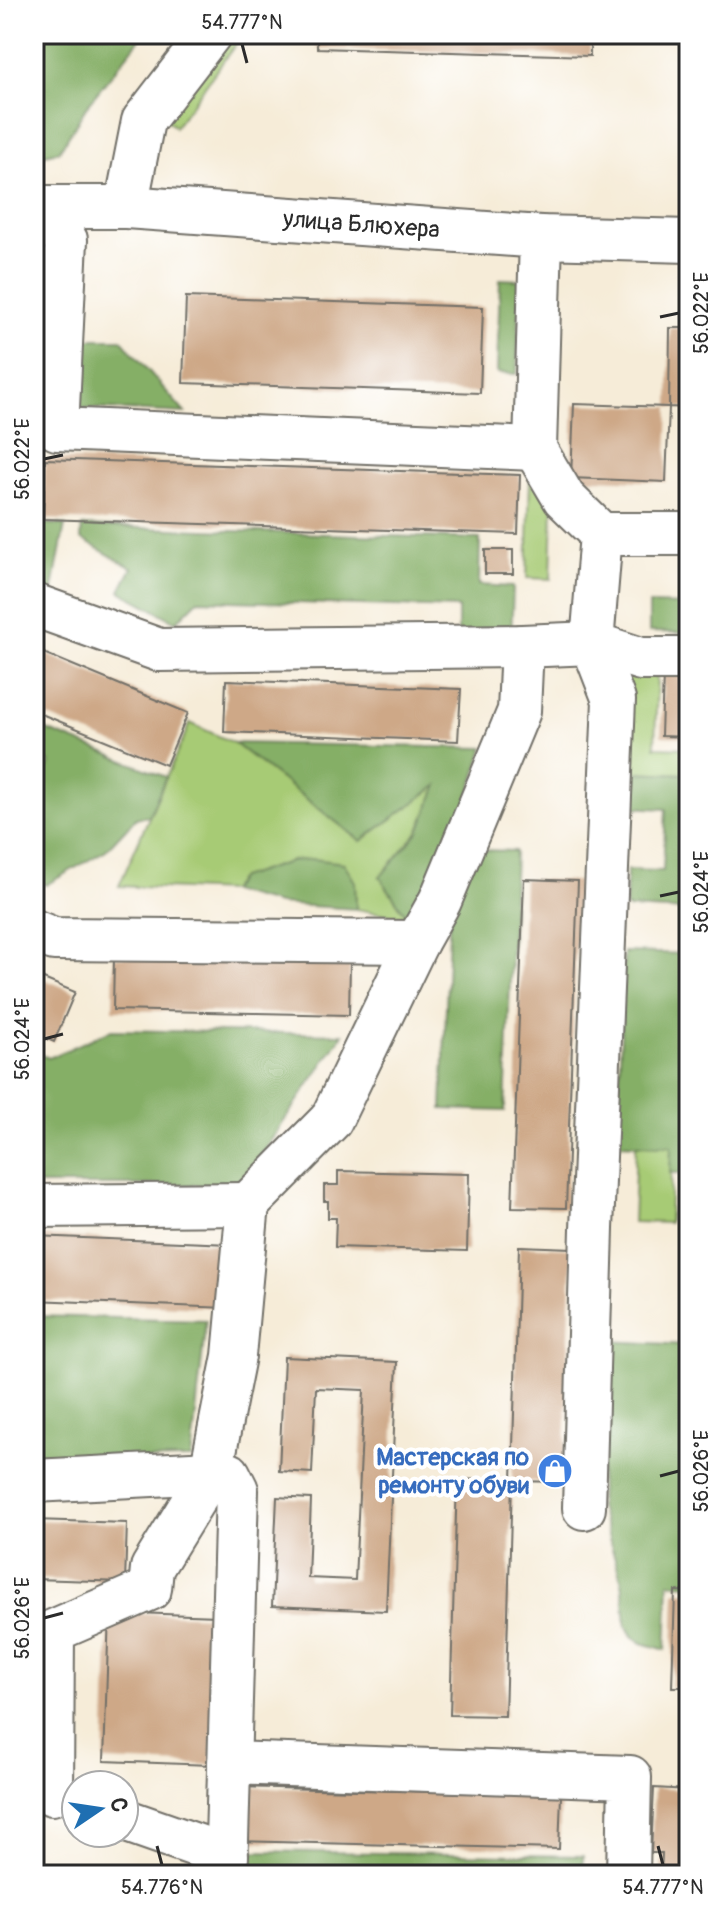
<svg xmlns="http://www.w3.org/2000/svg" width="723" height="1909" font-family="Pangolin,sans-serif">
	<rect width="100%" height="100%" fill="#fff"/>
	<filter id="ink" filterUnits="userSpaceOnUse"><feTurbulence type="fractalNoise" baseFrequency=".0125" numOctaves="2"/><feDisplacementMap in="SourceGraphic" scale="16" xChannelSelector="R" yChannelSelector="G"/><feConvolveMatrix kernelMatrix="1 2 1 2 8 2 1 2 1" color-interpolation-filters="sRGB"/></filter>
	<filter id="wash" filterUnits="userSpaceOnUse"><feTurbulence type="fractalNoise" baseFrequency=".006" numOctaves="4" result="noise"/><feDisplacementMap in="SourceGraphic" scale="32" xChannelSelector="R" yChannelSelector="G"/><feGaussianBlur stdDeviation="1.8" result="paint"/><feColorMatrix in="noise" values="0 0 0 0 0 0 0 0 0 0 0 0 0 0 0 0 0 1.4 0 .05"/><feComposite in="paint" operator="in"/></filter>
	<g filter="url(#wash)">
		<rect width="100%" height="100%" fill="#f6ecd8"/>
		<path fill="#a7cb74" stroke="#697b50" stroke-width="2" d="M224 34H243L175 127 163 117Z
			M530 477 553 505 551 579 527 578Z
			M627 660 657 675 655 747 686 748 685 774 629 772Z
			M190 723 234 743 361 841 439 784 419 831 380 877 408 918 356 909 355 882 292 861 240 878 229 891 119 886Z
			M636 1145 672 1146 669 1223 633 1222Z"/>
		<path fill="#85af66" stroke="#586d48" stroke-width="2" d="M34 34H144L89 103 59 151 36 156H34Z
			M500 279 520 280 517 374 497 373Z
			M85 339H121L185 413 83 408 75 401 77 345Z
			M34 518 40 523 65 525 52 594 34 588Z
			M82 526 480 539 479 585 513 587 511 640 458 638V608L198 600 176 622 120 591 132 568 81 539Z
			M649 604 689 605V633L649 632Z
			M34 725 166 777 149 816 136 818 106 850 46 885 34 881V801L50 762 34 755Z
			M234 743 484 748 437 898 408 918 380 877 419 831 438 785 361 841Z
			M686 748H689V911L626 908 627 870 663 871 666 809 627 807 629 772 684 774Z
			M479 850 515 851 505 1111 442 1109 450 904Z
			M313 859 344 863 355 882 356 909 278 904 229 891 240 878 292 861Z
			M624 952 689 954V1173H670L671 1146 617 1144Z
			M111 1030 343 1034 241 1185H34V1052L49 1058Z
			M34 1316 206 1320 191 1459 34 1461Z
			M606 1341 689 1345V1584L669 1583 666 1650 642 1643 632 1636 626 1625 622 1581 599 1507Z
			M252 1851 583 1856 582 1875H251Z"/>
		<g id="blocks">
			<path fill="#cea887" d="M317 34H590V56L317 48Z
				M186 297 483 307 480 393 183 383Z
				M670 328H689V408L669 407Z
				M574 404 669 407 666 482 571 478Z
				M45 459 520 475 518 534 43 519Z
				M485 550H513V574H485Z
				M34 649 188 713 166 765 34 711Z
				M663 674 689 675V737L661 736Z
				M226 680 461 689 458 741 224 732Z
				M524 879 578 881 566 1208 512 1207Z
				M114 957 350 961 349 1015 113 1010Z
				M34 975 75 992 54 1042 34 1033Z
				M338 1171 469 1174 467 1251 335 1247 336 1218H328V1201H324V1185H338Z
				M34 1236 230 1244 227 1308 34 1300Z
				M519 1246 572 1248 564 1482 512 1481Z
				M284 1357 397 1362 386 1611 272 1606 277 1497 311 1499 308 1578 355 1580 364 1390 316 1388 312 1473 279 1471Z
				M457 1479 512 1481 505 1716 450 1715Z
				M34 1520 127 1523 125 1582 34 1579Z
				M675 1591 689 1592V1687H672Z
				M109 1612 217 1616 211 1765 104 1761Z
				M238 1787 561 1795 559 1849 237 1841Z
				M654 1788 689 1790V1875H661L662 1853H651Z"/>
		</g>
	</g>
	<g filter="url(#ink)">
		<use href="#blocks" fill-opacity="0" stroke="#726f68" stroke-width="2"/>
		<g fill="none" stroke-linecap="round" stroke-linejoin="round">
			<defs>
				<g id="minor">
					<path id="s1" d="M34 207H126L541 237 689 241"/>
					<path d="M37 207 66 240 57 429 535 449"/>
					<path d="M126 207 143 121 210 34"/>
					<path d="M541 237 535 449 564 498 601 534 592 643 641 659H689"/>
					<path d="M601 534H689"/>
					<path d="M34 605 159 650 522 646 592 643 614 700 592 1229 584 1508"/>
					<path d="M34 931 54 939 417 942"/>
					<path d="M34 1206 248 1204"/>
					<path d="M34 1481 211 1472 229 1474 237 1490 226 1875"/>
					<path d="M229 1763 630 1777 628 1875"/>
					<path d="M52 1794 53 1631 150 1589 152 1568 211 1472 234 1356 248 1204 331 1120 417 942 440 901 519 711 522 646"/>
					<path d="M124 1820 227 1856"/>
				</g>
			</defs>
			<use href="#minor" stroke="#726f68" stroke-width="46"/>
			<use href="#minor" stroke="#fff" stroke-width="42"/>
		</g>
	</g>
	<path fill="none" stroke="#2b2b2b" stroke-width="3" d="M242 44 247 63M660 317 679 313M44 459 63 455M660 896 679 892M44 1039 63 1034M660 1476 679 1471M44 1618 63 1613M157 1846 162 1865M658 1846 663 1865"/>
	<defs>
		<symbol id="shop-disc" viewBox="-11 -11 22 22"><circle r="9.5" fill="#3f7fe0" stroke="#fff"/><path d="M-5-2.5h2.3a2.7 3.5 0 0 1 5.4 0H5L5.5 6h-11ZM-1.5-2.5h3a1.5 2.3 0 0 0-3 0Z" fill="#fff"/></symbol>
	</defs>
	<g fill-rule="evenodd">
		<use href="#shop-disc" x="535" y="1451" width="40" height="40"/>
	</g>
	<g text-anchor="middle" stroke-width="8" stroke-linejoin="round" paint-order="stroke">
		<g font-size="24" fill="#2b2b2b" stroke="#fff">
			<text dy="8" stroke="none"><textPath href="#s1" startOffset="328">улица Блюхера</textPath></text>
		</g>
		<g font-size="24" font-weight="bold" fill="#366cbe" stroke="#fff" text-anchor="end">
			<text x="529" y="1465">Мастерская по<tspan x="529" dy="28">ремонту обуви</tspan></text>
		</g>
	</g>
	<rect width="723" height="1909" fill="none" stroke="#fff" stroke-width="88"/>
	<g transform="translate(100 1809) rotate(77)"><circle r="38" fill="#ffffff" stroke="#aaaaaa" stroke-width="2"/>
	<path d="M0-6L14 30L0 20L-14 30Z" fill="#1f6fb2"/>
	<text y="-12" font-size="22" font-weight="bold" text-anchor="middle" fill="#2b2b2b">С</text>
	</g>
	<rect x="44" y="44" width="635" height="1821" fill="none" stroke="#2b2b2b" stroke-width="3"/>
	<g font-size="20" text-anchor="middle" fill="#2b2b2b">
		<text x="242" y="29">54.777°N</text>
		<text transform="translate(701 313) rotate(-90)" y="7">56.022°E</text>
		<text transform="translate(22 459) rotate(-90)" y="7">56.022°E</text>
		<text transform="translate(701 892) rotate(-90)" y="7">56.024°E</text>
		<text transform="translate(22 1039) rotate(-90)" y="7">56.024°E</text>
		<text transform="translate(701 1471) rotate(-90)" y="7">56.026°E</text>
		<text transform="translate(22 1618) rotate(-90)" y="7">56.026°E</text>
		<text x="162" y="1894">54.776°N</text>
		<text x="663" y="1894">54.777°N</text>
	</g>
</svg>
